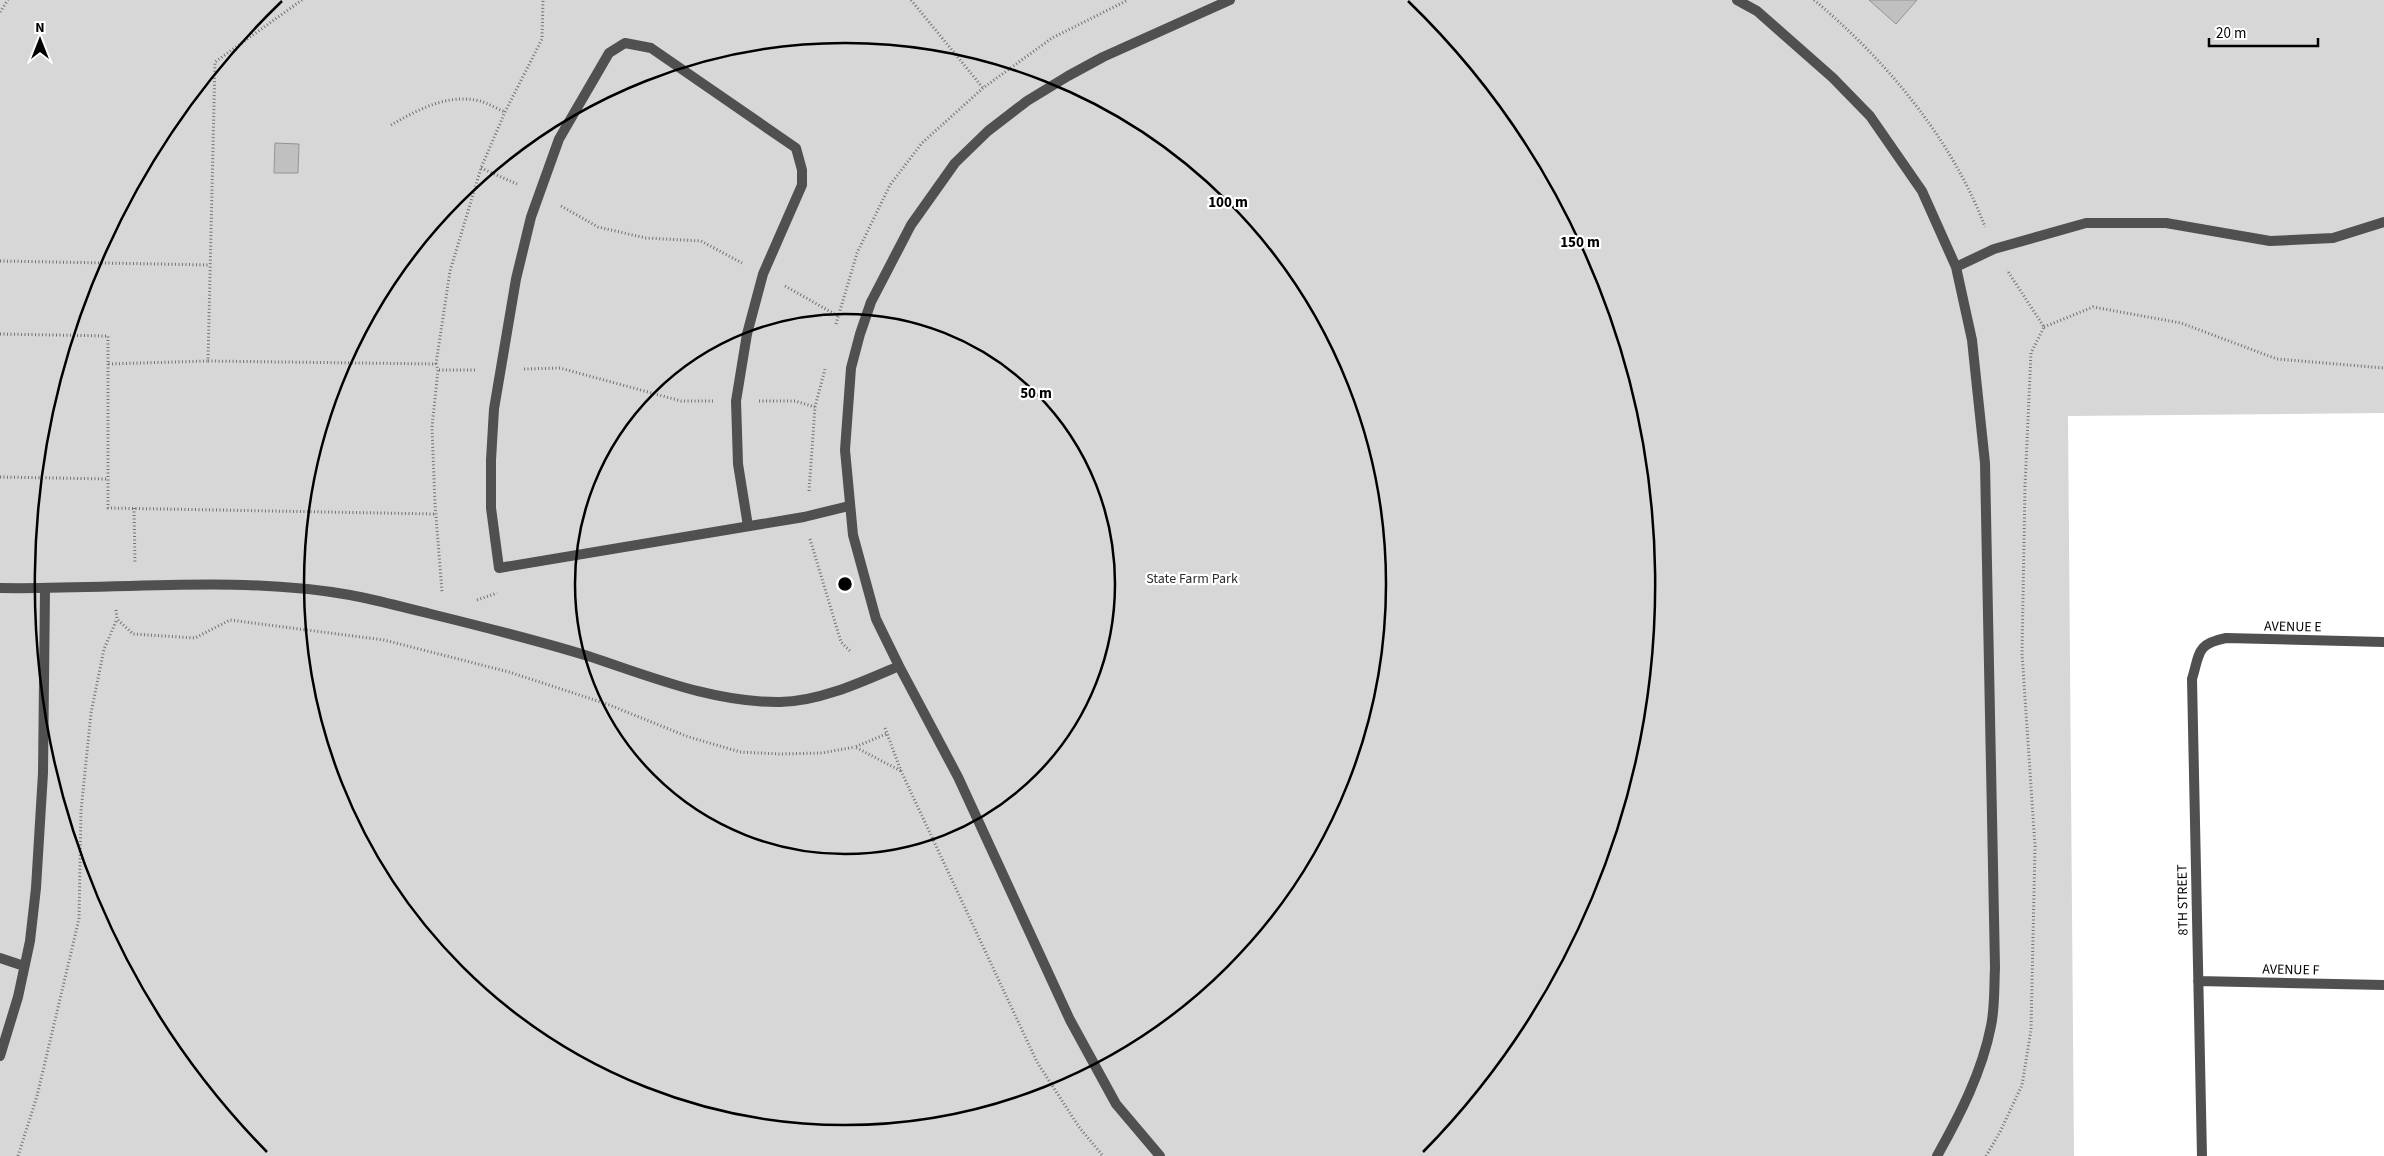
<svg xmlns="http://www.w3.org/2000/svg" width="2384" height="1156" font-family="'Source Sans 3',sans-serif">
	<rect width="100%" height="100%" fill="#fff"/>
	<path fill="#d7d7d7" d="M0 0H2384V413L2068 416 2074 1156H0Z"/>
	<path fill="#c0c0c0" stroke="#949494" d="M1869 0H1917L1896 24Z
		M275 143 299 144 298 173H274Z"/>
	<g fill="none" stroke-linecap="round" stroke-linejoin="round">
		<path stroke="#727272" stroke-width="3" stroke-dasharray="1 2.5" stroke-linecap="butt" d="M302 0 215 62 208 361 436 364 438 370 432 427 435 504 442 592
			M911 0 983 88
			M1814 0C1886 60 1952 139 1985 227
			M0 12 8 0
			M391 125C417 110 448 93 480 101 488 103 497 109 505 112
			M481 168 517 184
			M561 206 598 227 646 238 701 241 742 263
			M0 261 210 265
			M785 286 838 316
			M836 324 857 253 890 185 922 143 983 88 1052 38 1128 0
			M2044 327 2093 307 2181 323 2277 359 2384 368
			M0 334 108 336V364L208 361
			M108 364V508L435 514
			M436 364 450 271 481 168 505 112 542 39 543 0
			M524 369 560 368 681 401H713
			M439 370H477
			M759 401H795L815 407
			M0 477 108 479
			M809 491 815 407 825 369
			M134 508 135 563
			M810 539 841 642 851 652
			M477 600 497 593
			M116 610 117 619 133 634 195 638 230 620 384 640 509 672 607 704 686 736 740 752 780 754 822 753 855 747
			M885 728 901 771 1037 1062 1079 1127 1103 1156
			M886 734 855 747 901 771
			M18 1156 37 1096 79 919 81 811 91 713 104 649 117 619
			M1986 1156 2000 1132 2022 1085 2031 1030 2035 846 2022 653 2025 486 2031 353 2044 327 2007 270"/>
		<path stroke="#505050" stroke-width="10" d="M1737 0 1757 11 1833 78 1870 116 1922 191 1956 267 1972 340 1985 463 1995 968C1994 987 1995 1007 1991 1026 1982 1072 1960 1115 1937 1156
			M1956 267 1994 249 2086 223H2166L2270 241 2333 238 2384 222
			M748 526 738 464 736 401 747 334 763 274 802 185V170L796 148 651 48 625 43 609 53 559 139 531 217 516 279 494 409 491 460V508L499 568 804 517 849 506
			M0 588C117 590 235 575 350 595 378 600 405 608 431 614 484 627 536 640 588 656 649 676 714 703 780 702 819 702 864 681 899 666
			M0 958 24 966
			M0 1056 18 997 30 941 36 888 43 773 45 589
			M1160 1156 1116 1104 1070 1020 958 777 899 666 876 619 853 535 845 450 851 368 860 334 871 302 911 225 955 163 988 131 1027 101 1068 76 1103 57 1230 0"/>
		<path stroke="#505050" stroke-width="10" d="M2198 981 2384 985
			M2202 1156 2192 679C2200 653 2196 644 2226 638L2384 642"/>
	</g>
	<g fill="none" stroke="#000" stroke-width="2.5">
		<circle cx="845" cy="584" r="270"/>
		<circle cx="845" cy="584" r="541"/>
		<path d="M267 1152A811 811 0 0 1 282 1M1408 1A811 811 0 0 1 1423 1152"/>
	</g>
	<g text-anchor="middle" stroke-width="4.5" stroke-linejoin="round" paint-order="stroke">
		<g font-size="14" fill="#2e2e2e" stroke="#fff">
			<text x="1192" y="583">State Farm Park</text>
		</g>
		<g font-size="14" fill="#000" stroke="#fff">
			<text transform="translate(2293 626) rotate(1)" y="5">AVENUE E</text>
			<text transform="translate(2182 900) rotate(-91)" y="5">8TH STREET</text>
			<text transform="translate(2291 969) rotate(1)" y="5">AVENUE F</text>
		</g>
	</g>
	<circle cx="845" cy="584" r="8" fill="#000" stroke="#fff" stroke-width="2.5"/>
	<g font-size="15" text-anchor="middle" font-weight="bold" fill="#000" stroke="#fff" stroke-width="4.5" stroke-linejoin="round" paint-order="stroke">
		<text x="1228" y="207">100 m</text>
		<text x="1580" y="247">150 m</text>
		<text x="1036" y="398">50 m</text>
	</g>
	<g transform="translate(40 40)" stroke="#ffffff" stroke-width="4" paint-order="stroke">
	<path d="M0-4L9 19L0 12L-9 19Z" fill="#000000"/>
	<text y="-8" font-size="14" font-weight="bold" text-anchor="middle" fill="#000000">N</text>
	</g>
	<path d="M2209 38v8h109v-8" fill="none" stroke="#000000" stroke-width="2.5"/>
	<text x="2216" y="38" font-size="15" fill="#000000" stroke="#ffffff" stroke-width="4" paint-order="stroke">20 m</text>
</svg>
